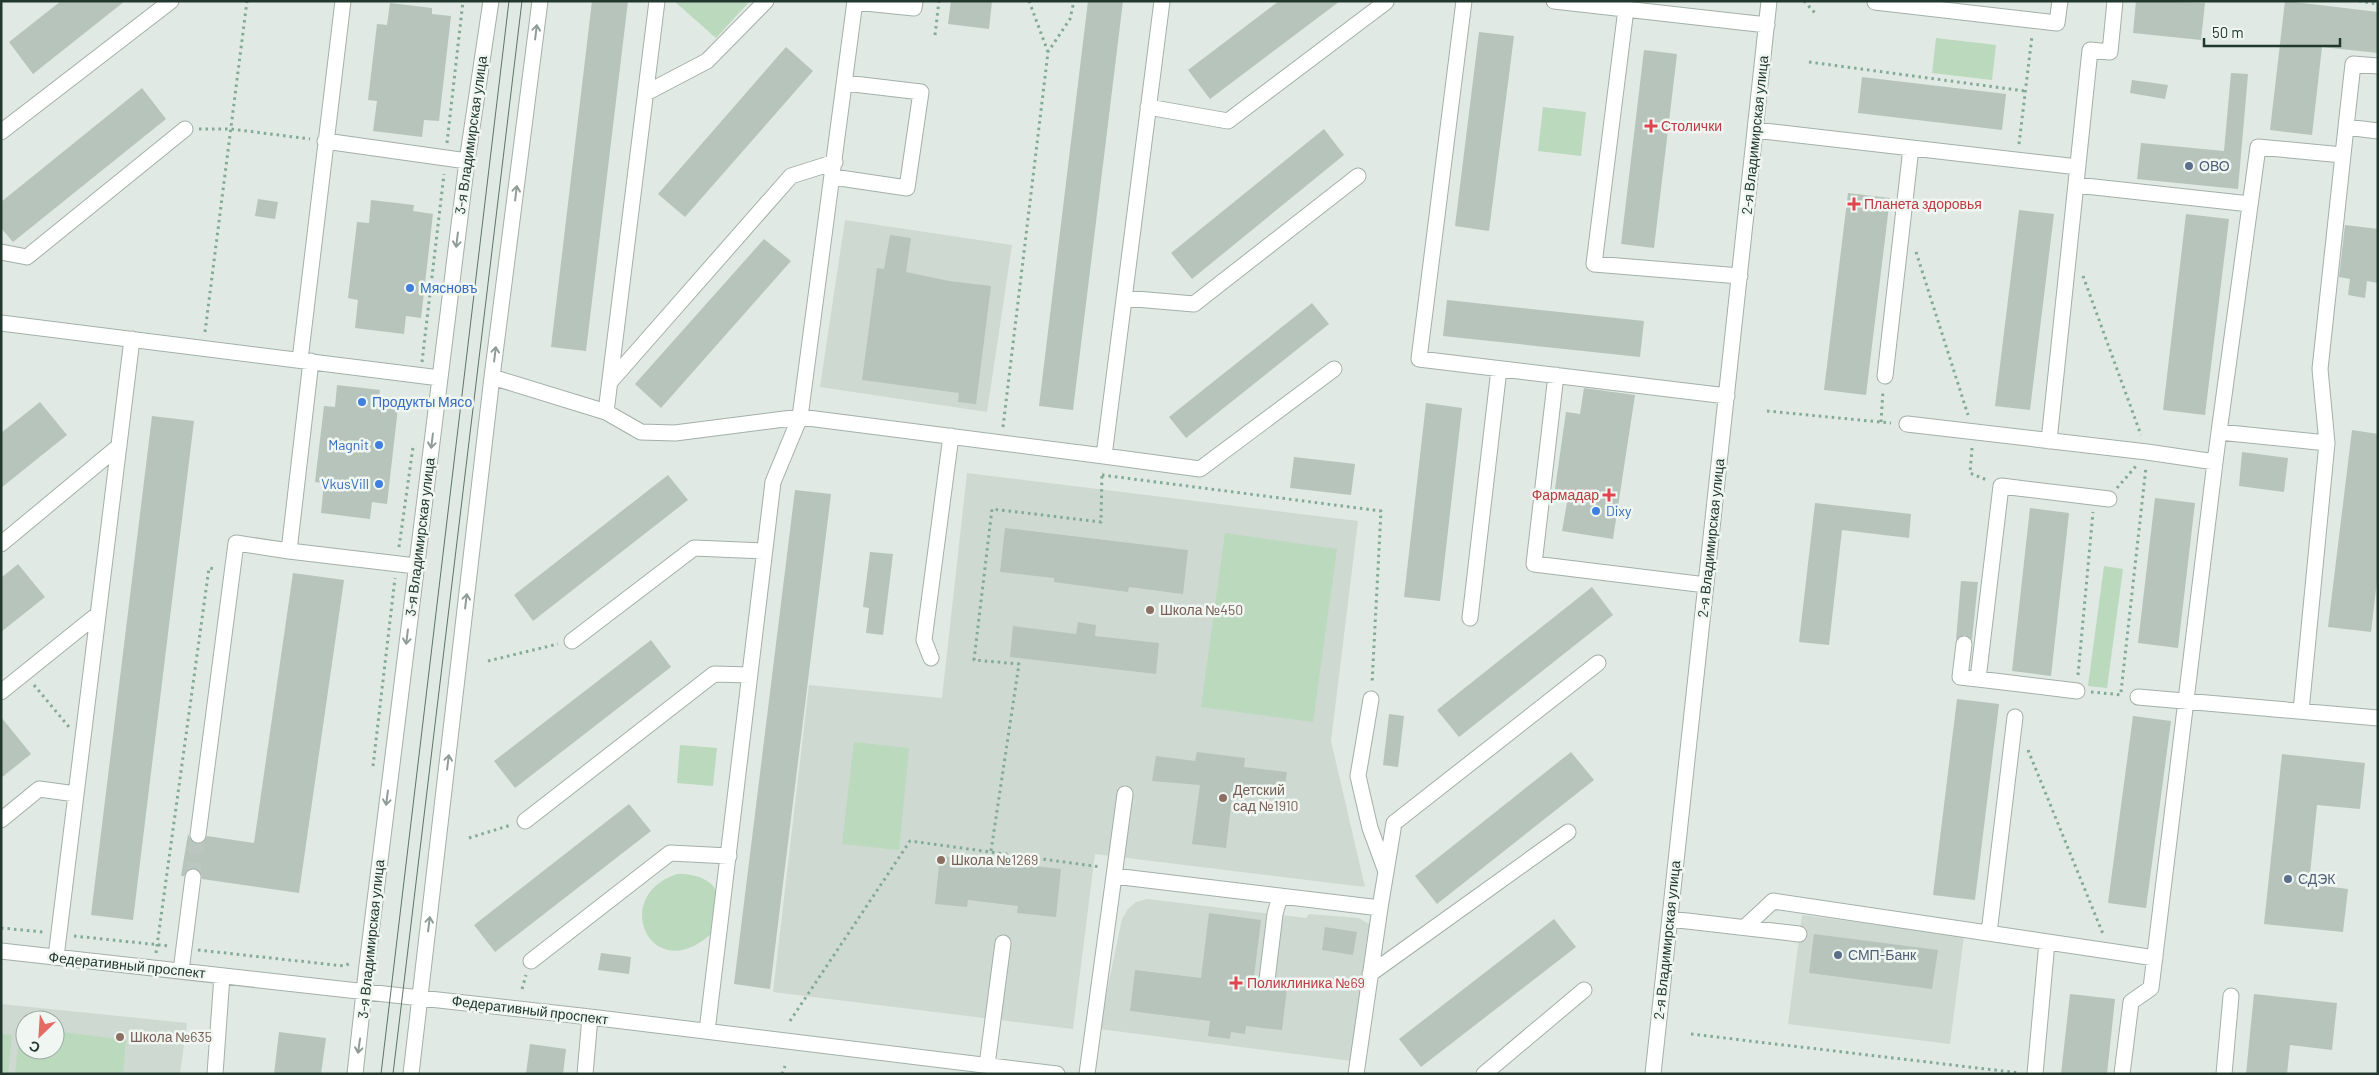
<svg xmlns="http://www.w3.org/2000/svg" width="2379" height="1075" font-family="Barlow,sans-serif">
	<rect width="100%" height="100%" fill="#e0e9e3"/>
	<path fill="#ced9d2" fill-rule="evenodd" d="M845 220 1012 245 987 412 820 387Z
		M967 473 1358 521 1331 741 1365 887 1095 854 1073 1029 773 992 809 685 942 698Z
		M1147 899 1306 918 1309 914 1359 918 1369 924 1370 930 1352 1061 1099 1029 1122 919 1128 909 1136 902Z
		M1802 915 1964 936 1950 1044 1788 1024Z
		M1 1004 187 1023 180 1074H1ZM25 1020H55V1050H25Z"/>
	<path fill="#bbd9bd" d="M674 1H750L716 38Z
		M1936 38 1996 45 1992 80 1932 73Z
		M1543 107 1586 112 1581 156 1538 151Z
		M1225 533 1337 549 1313 722 1201 707Z
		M2104 566 2123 569 2107 688 2088 686Z
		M854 742 909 748 899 850 842 844Z
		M680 745 717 748 713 786 677 783Z
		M677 874C692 873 717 879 718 898 719 908 716 920 715 930 654 992 607 897 677 874Z
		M20 1028H25V1050H55V1031L126 1040 123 1074H15Z
		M1 1034 12 1035 8 1074H1Z"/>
	<path fill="#b6c4bc" d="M61 1H125L33 74 9 42Z
		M592 1H628L586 351 551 347Z
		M951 1H992L989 29 948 24Z
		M1088 1H1123L1073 410 1039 406Z
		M1279 1H1340L1210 99 1188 70Z
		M2136 1 2205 3 2201 40 2133 33Z
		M2285 1 2378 12V53L2322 47 2312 135 2270 130Z
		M390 3 432 8V14L451 16 439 121 424 120 422 137 373 131 377 101 368 100 377 24 387 25Z
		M1479 32 1514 36 1489 231 1455 226Z
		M786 47 813 71 685 217 658 194Z
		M1644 50 1677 54 1654 248 1621 244Z
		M2231 73 2248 74 2238 189 2137 179 2141 143 2224 151Z
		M1862 77 2006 94 2002 130 1858 113Z
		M2132 80 2168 85 2165 99 2130 93Z
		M142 88 166 119 13 242 1 228V202Z
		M1324 129 1344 155 1192 279 1171 253Z
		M1848 193 1890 198 1866 395 1824 390Z
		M258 199 278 202 275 219 255 216Z
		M371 200 414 205 413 211 433 214 421 318 406 316 404 334 355 328 358 300 348 298 357 222 369 223Z
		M2019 210 2054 214 2030 410 1995 406Z
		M2186 214 2229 219 2205 415 2163 410Z
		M2345 225 2378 229V283L2367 281 2365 298 2348 295 2350 279 2339 277Z
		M890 235 911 238 906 272 949 281 991 286 976 404 958 402 959 393 862 380 877 268 884 269Z
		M764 239 791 261 661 408 635 384Z
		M1447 300 1644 321 1640 357 1443 336Z
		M1312 303 1329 324 1186 438 1169 417Z
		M337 385 380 390 379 397 399 399 387 504 372 502 370 519 321 513 324 483 315 482 324 406 335 407Z
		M1584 388 1635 395 1613 539 1562 531 1569 491 1555 489 1566 412 1580 414Z
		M40 402 67 435 1 488V433Z
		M1426 403 1462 408 1440 601 1404 597Z
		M152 416 194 421 133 920 91 915Z
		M2352 430 2378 434V572L2371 632 2328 627Z
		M2242 452 2288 458 2284 492 2239 486Z
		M1294 457 1355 464 1351 495 1290 488Z
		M668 475 688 500 533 621 514 595Z
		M795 490 831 494 770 989 734 984Z
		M2155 498 2195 503 2178 648 2138 643Z
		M1815 503 1911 514 1909 538 1842 530 1829 645 1799 642Z
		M2030 508 2069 513 2051 676 2012 671Z
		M1005 528 1188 550 1183 594 1129 587 1128 592 1054 582V578L1000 572Z
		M870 552 893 554 883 635 866 633 869 608 863 607Z
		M18 564 45 597 1 632V578Z
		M293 573 344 580 299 893 202 879 201 873 195 868 189 869 184 876H181L188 834 192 842 196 844 202 843 207 836 254 843Z
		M1961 581 1978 582 1972 640 1965 635 1956 640Z
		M1592 587 1613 615 1459 737 1437 710Z
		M1078 622 1096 625 1095 636 1159 643 1156 674 1010 657 1013 626 1076 634Z
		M651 640 671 667 515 788 494 761Z
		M1957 699 1999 704 1975 900 1933 895Z
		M1389 714 1404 716 1398 767 1383 765Z
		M2133 716 2171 721 2146 908 2108 903Z
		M1 717 31 754 1 778Z
		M1197 752 1245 758 1244 767 1287 772 1283 798 1233 789 1226 848 1192 844 1200 785 1152 781 1156 756 1195 761Z
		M1571 752 1594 780 1437 904 1415 876Z
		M2282 754 2365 763 2360 809 2317 805 2309 884 2348 889 2343 932 2264 924Z
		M629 804 651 831 495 952 474 925Z
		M940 856 1061 869 1056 917 1017 913 1018 906 968 900 967 907 935 904Z
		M1209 913 1261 920 1253 985 1265 989 1273 987 1287 989 1282 1030 1246 1026 1245 1034 1231 1032 1230 1039 1208 1036 1210 1021 1130 1011 1135 970 1201 978Z
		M1554 919 1576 947 1421 1067 1399 1039Z
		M1325 927 1357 932 1353 955 1322 950Z
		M1814 934 1938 950 1932 989 1809 973Z
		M601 953 631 957 629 974 598 970Z
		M2070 994 2115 999 2107 1074H2061Z
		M2254 994 2337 1003 2332 1050 2290 1045 2287 1074H2246Z
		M279 1032 326 1038 321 1074H274Z
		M530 1044 566 1049 563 1074H526Z"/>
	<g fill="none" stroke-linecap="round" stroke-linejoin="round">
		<path stroke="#bac6bf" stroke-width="15" stroke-dasharray="15 8" stroke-linecap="butt" d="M193 877 198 835"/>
		<defs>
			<path id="minor" d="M1464 1 1419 359 1727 396
				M1554 1 1767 25
				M855 2 914 8 915 1
				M1875 2 2057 23 2060 1
				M1626 9 1594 264 1740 276
				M646 93 707 61 766 1
				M1148 107 1228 121 1386 2
				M2346 127 2353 64 2378 66
				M1755 130 2078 167
				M1 132 171 1
				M325 141 467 161
				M833 177 907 188 921 92 845 83
				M2076 185 2250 204
				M1 252 27 257 185 129
				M1124 298 1194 304 1358 176
				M1 323 440 378
				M300 360 343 1
				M311 361 289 551 416 566
				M1556 375 1534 564 1706 585
				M1885 376 1911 148
				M492 377 606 412 641 432 675 433 800 417 1104 456 1162 1
				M610 382 791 176 835 162
				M606 412 657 1
				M1907 424 2147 452 2215 462 2219 432 2327 443 2320 369 2346 127 2378 131
				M2219 432 2258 147 2343 155
				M2049 441 2090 50 2110 52 2115 1
				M1104 456 1200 469 1334 369
				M1 544 119 446
				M1470 618 1499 369
				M572 641 694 548 764 551
				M1964 644 1960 677 1978 679 2001 486 2109 499
				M931 658 924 640 951 436
				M1978 679 2077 691
				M1 692 98 614
				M2138 697 2378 718
				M1371 699 1358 776 1370 828 1385 869
				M2301 711 2327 443
				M1 820 39 789 76 794
				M525 821 714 674 750 675
				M198 835 236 543 289 551
				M1114 876 1125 794
				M1380 908 1394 823 1598 663
				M1670 919 1799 934
				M1745 927 1773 901 2155 958
				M1989 933 2015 717
				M1 951 590 1017 1057 1074
				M56 957 132 339
				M531 961 670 853 729 856
				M181 971 193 877
				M1370 974 1568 832
				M1267 980 1275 914 1280 896
				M707 1031 773 482 800 417 855 1
				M987 1065 1003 943
				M215 1074 222 976
				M355 1074 367 965 467 161 491 1
				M411 1074 492 377 540 1
				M585 1074 590 1017
				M1087 1074 1114 876 1380 908 1356 1074
				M1484 1074 1584 990
				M1653 1074 1769 1
				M2035 1074 2047 942
				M2122 1074 2131 1002 2151 988 2215 462
				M2224 1074 2231 996"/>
		</defs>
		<use href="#minor" stroke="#a3b0a9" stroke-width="17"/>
		<path stroke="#83aa97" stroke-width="3" stroke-dasharray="2.5 4" stroke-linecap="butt" d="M1029 1 1048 52
			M1804 1 1815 13
			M2359 1 2378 4
			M935 35 939 1
			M1809 62 2025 91
			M199 129H231L310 139
			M447 143 463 1
			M2019 144 2032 36
			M1916 252 1968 415
			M2083 276 2141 435
			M205 332 247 1
			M422 362 444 174
			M1767 411 1891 423
			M1881 422 1883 390
			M1003 427 1048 52 1070 19 1074 1
			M1972 448 1970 473 1987 480
			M1102 475 1381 511 1372 684
			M2117 488 2136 466
			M399 547 413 447
			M488 661 558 644
			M2078 675 2093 512
			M34 685 69 727
			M2091 692 2123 695
			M2121 692 2146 467
			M2028 750 2103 934
			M373 766 395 578
			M469 838 511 825
			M991 851 1019 664 974 660 992 509 1101 522 1102 472
			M1 928 43 932
			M74 936 170 946
			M198 950 344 966 351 963
			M156 953 209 568 216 569
			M522 989 526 975
			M790 1021 910 841 1101 867
			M1691 1034 2020 1073
			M782 1074 785 1066"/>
		<use href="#minor" stroke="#fff" stroke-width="15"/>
		<path stroke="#5d7469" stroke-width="1" d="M381 1074 509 1
			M393 1074 522 1"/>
	</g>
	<defs><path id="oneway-shaft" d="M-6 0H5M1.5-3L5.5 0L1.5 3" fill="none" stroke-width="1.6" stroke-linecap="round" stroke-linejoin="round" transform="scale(1.25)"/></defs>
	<g stroke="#909c96">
		<use href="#oneway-shaft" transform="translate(536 32) rotate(-83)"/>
		<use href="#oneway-shaft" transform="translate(516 193) rotate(-83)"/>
		<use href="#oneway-shaft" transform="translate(457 240) rotate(97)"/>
		<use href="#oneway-shaft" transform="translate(495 354) rotate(-83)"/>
		<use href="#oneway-shaft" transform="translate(432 441) rotate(97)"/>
		<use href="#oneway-shaft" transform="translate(466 601) rotate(-83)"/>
		<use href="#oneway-shaft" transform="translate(407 637) rotate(97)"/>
		<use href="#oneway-shaft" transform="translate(448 762) rotate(-83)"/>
		<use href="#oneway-shaft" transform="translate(387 798) rotate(97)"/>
		<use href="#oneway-shaft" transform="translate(429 924) rotate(-83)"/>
		<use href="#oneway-shaft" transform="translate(359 1046) rotate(98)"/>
	</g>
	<g fill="#e0444e" stroke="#f0f6f2" stroke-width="2">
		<path d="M1648.5 118.5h5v5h5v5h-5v5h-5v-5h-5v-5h5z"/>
		<path d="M1851.5 196.5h5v5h5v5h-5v5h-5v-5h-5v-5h5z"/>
		<path d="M1606.5 487.5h5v5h5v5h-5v5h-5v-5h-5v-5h5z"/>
		<path d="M1233.5 975.5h5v5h5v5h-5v5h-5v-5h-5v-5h5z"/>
	</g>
	<g fill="#5c6f8a" stroke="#f0f6f2" stroke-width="2">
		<circle cx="2189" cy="166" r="5"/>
		<circle cx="2288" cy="879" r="5"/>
		<circle cx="1838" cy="955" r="5"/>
	</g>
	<g fill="#3f7fe0" stroke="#f0f6f2" stroke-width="2">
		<circle cx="410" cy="288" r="5"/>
		<circle cx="362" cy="402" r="5"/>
		<circle cx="379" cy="445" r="5"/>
		<circle cx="379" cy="484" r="5"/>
		<circle cx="1596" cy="511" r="5"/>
	</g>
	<g fill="#8d6e63" stroke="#f0f6f2" stroke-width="2">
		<circle cx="1150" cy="610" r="5"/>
		<circle cx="1223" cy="798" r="5"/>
		<circle cx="941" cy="860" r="5"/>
		<circle cx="120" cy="1037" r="5"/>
	</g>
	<g text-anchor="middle" stroke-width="5" stroke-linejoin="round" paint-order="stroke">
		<g font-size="14" fill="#be3a42" stroke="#f0f6f2" text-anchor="start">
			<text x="1661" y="131">Столички</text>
			<text x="1864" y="209">Планета здоровья</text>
			<text x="1599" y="500" text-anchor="end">Фармадар</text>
			<text x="1247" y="988">Поликлиника №69</text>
		</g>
		<g font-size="14" fill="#22382e" stroke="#f0f6f2">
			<text transform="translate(471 135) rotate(-82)" y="5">3-я Владимирская улица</text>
			<text transform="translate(1755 135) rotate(-84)" y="5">2-я Владимирская улица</text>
			<text transform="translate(420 537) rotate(-83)" y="5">3-я Владимирская улица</text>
			<text transform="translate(1711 538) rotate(-84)" y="5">2-я Владимирская улица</text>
			<text transform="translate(371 939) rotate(-84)" y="5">3-я Владимирская улица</text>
			<text transform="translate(1667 940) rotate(-84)" y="5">2-я Владимирская улица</text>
			<text transform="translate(127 965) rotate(6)" y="5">Федеративный проспект</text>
			<text transform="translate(530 1010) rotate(7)" y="5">Федеративный проспект</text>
		</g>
		<g font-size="14" fill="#4e5e75" stroke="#f0f6f2" text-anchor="start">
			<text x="2199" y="171">ОВО</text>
			<text x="2298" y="884">СДЭК</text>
			<text x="1848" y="960">СМП-Банк</text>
		</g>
		<g font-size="14" fill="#366cbe" stroke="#f0f6f2" text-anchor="start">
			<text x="420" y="293">Мясновъ</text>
			<text x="372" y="407">Продукты Мясо</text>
			<text x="369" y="450" text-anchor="end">Magnit</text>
			<text x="369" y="489" text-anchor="end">VkusVill</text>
			<text x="1606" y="516">Dixy</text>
		</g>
		<g font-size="14" fill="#785e54" stroke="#f0f6f2" text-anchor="start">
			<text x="1160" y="615">Школа №450</text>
			<text x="1233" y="795">Детский<tspan x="1233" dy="16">сад №1910</tspan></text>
			<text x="951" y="865">Школа №1269</text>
			<text x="130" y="1042">Школа №635</text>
		</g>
	</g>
	<rect width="2379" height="1075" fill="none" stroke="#22382e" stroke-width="5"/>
	<g transform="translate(40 1035) rotate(205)"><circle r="24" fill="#f0f6f2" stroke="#9eaaa4"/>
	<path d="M0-4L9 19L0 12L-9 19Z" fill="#e46a63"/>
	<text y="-8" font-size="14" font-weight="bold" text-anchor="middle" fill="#22382e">С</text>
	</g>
	<path d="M2204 38v8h136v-8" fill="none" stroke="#22382e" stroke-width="2.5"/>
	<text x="2212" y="38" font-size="15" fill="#22382e" stroke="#f0f6f2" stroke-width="4" paint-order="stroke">50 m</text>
</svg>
